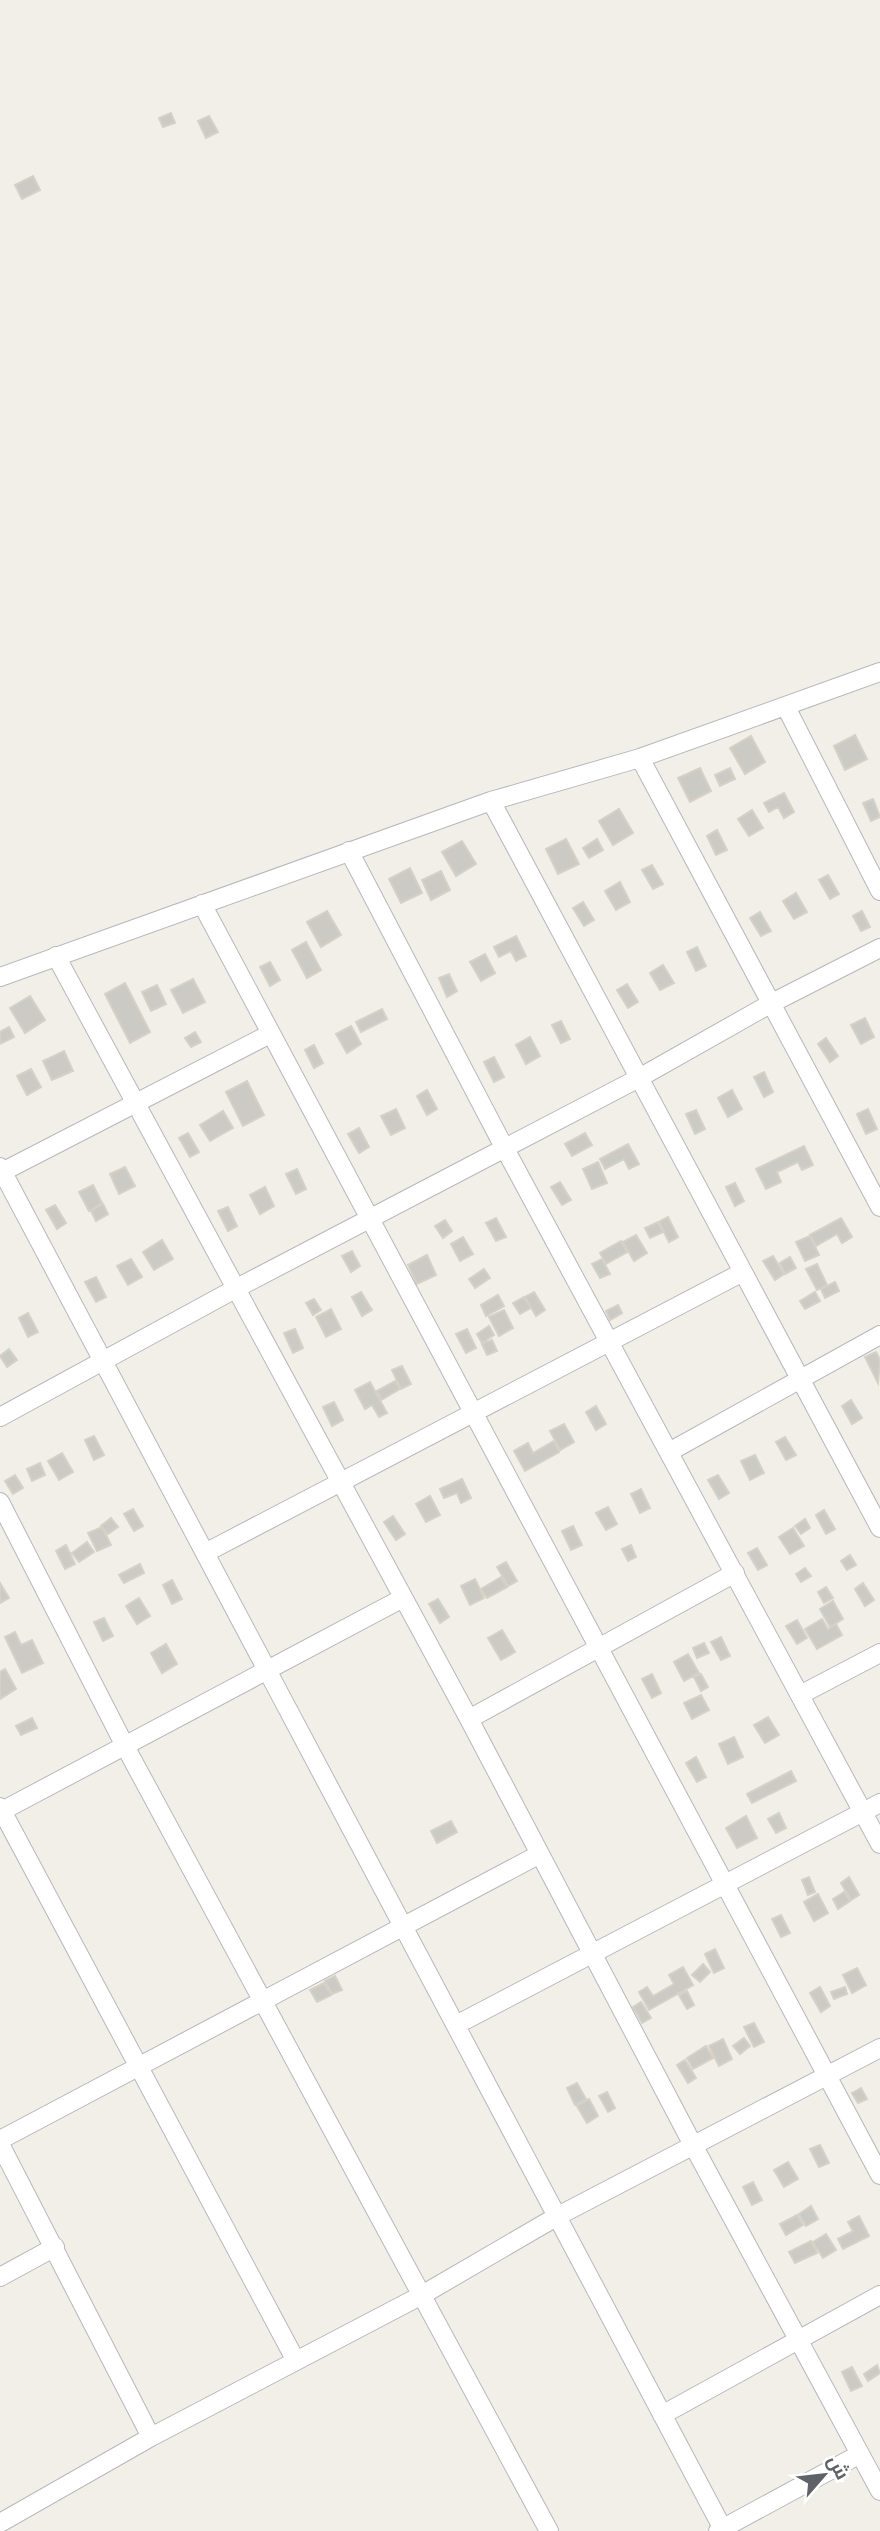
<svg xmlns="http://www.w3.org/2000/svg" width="880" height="2531" font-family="Ubuntu,Cairo,sans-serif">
	<rect width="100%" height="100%" fill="#f1efe8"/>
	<path fill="#cccac5" stroke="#d6d1c6" stroke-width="2" d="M171 113 175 123 163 127 159 118Z
		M209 116 218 132 206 138 198 121Z
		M33 176 40 190 22 199 15 185Z
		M855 735 867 759 845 770 834 746Z
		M751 736 765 762 745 774 730 748Z
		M700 768 711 791 690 802 678 778Z
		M730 768 735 779 720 786 715 775Z
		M784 793 794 812 784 818 778 807 769 812 764 803Z
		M873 799 880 817 871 821 863 803Z
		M619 809 633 833 613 845 599 821Z
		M752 810 763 828 749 836 738 819Z
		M717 830 727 850 716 855 707 836Z
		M566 839 579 864 558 874 546 849Z
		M566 839 579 864 558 874 546 849Z
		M597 839 603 850 589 858 583 848Z
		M462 841 476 864 456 876 442 852Z
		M652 865 663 884 653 889 642 870Z
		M410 868 422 893 401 903 389 879Z
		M441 871 450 890 431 900 422 880Z
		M828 875 839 894 830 899 819 880Z
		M620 882 630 902 616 910 605 891Z
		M796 893 807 912 794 919 783 901Z
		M583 902 594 920 584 926 573 908Z
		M327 911 341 935 321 947 307 922Z
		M862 911 870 927 861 931 853 916Z
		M760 912 771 931 761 936 750 918Z
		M516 936 526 956 516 961 511 951 499 957 494 947Z
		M306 942 321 970 307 978 292 950Z
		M697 947 706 966 696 971 687 952Z
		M485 954 495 973 481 981 470 962Z
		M270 962 280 980 270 986 260 967Z
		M663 965 674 983 660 990 650 973Z
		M449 974 457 991 447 997 439 978Z
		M193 979 205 1002 183 1013 171 990Z
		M125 983 150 1032 130 1043 105 994Z
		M627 984 638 1002 628 1008 617 990Z
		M157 985 166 1004 151 1011 142 992Z
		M30 996 45 1020 25 1033 10 1008Z
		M382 1009 387 1019 361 1032 356 1022Z
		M865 1018 874 1037 861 1044 851 1025Z
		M561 1021 570 1039 561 1043 552 1025Z
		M351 1026 361 1044 347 1053 336 1034Z
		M9 1027 14 1037 0 1044V1032Z
		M195 1032 201 1042 191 1047 185 1038Z
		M530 1037 540 1056 526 1064 516 1045Z
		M826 1038 838 1056 830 1062 818 1044Z
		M314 1045 323 1063 314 1068 305 1050Z
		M64 1051 73 1071 52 1080 43 1061Z
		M494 1057 504 1077 494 1082 484 1062Z
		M31 1069 41 1087 27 1095 17 1076Z
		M764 1072 773 1092 764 1097 754 1077Z
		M247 1081 264 1115 243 1126 226 1092Z
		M427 1090 437 1109 427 1115 417 1096Z
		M732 1090 742 1109 728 1117 718 1098Z
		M396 1109 405 1128 391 1135 381 1116Z
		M868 1109 877 1129 866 1134 857 1114Z
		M696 1110 705 1129 695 1134 686 1114Z
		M223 1111 233 1128 210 1141 200 1125Z
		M359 1128 369 1147 359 1153 348 1134Z
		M188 1133 199 1152 190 1157 179 1138Z
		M585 1133 592 1145 572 1156 565 1144Z
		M585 1133 592 1145 572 1156 565 1144Z
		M628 1144 639 1164 629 1169 624 1159 605 1169 600 1159Z
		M804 1146 813 1165 802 1170 798 1162 777 1172 781 1182 766 1189 756 1169Z
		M598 1162 607 1183 592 1189 583 1169Z
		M125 1167 135 1186 119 1194 110 1174Z
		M297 1169 306 1189 296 1194 286 1174Z
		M560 1182 571 1200 562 1205 551 1187Z
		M735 1183 744 1201 735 1206 726 1187Z
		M93 1185 102 1203 89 1211 79 1192Z
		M93 1185 102 1203 89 1211 79 1192Z
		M265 1187 274 1206 260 1214 250 1195Z
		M103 1204 108 1214 96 1221 91 1211Z
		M55 1205 66 1223 57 1229 46 1210Z
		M228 1207 237 1226 228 1231 218 1211Z
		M668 1217 678 1237 669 1242 659 1222Z
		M496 1218 506 1237 496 1241 486 1223Z
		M841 1218 852 1237 842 1243 837 1234 816 1246 810 1235Z
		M445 1220 452 1231 443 1238 435 1226Z
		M658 1222 663 1232 650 1238 645 1228Z
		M636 1235 647 1253 634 1261 623 1242Z
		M810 1236 819 1255 805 1261 796 1242Z
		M463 1237 473 1254 460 1261 451 1244Z
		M162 1240 173 1259 154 1270 143 1252Z
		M621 1241 627 1252 606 1264 600 1253Z
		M352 1251 360 1266 351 1272 342 1256Z
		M427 1255 436 1275 417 1284 408 1265Z
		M773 1256 784 1274 775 1280 763 1261Z
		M790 1257 796 1268 785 1274 780 1263Z
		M131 1259 142 1277 128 1285 117 1266Z
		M602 1259 610 1274 600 1278 592 1264Z
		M817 1264 827 1285 817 1290 806 1269Z
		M484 1269 490 1278 475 1288 469 1279Z
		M96 1277 106 1297 96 1302 85 1282Z
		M835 1282 839 1291 825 1298 821 1289Z
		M361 1292 372 1310 362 1316 352 1297Z
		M534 1292 545 1310 536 1316 525 1297Z
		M815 1292 820 1301 805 1309 800 1301Z
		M498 1295 504 1306 486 1316 481 1305Z
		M524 1297 531 1308 520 1314 513 1303Z
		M314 1299 321 1310 313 1315 306 1303Z
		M618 1305 622 1313 610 1320 606 1311Z
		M331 1309 341 1329 326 1337 316 1317Z
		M504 1310 513 1328 499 1336 489 1317Z
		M28 1313 38 1332 28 1337 19 1318Z
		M28 1313 38 1332 28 1337 19 1318Z
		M489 1326 494 1335 482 1343 477 1334Z
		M295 1329 303 1348 293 1353 284 1333Z
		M467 1329 476 1348 466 1353 456 1334Z
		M492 1340 497 1351 487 1355 482 1344Z
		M9 1349 17 1360 7 1367 0 1356Z
		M9 1349 17 1360 7 1367 0 1356Z
		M876 1352 880 1360 878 1383 865 1357Z
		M402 1366 411 1384 401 1389 392 1370Z
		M395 1381 400 1389 381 1400 377 1391Z
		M370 1382 387 1413 379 1417 372 1405 365 1409 355 1390Z
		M851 1400 862 1418 852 1424 842 1406Z
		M334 1402 343 1420 332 1426 323 1407Z
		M596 1406 606 1424 596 1430 586 1412Z
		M564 1424 574 1442 560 1450 550 1431Z
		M564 1424 574 1442 560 1450 550 1431Z
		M94 1436 104 1455 94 1460 85 1440Z
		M785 1437 796 1455 786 1460 776 1442Z
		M554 1441 559 1452 525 1471 514 1451 528 1443 533 1453Z
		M62 1453 73 1472 59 1480 48 1461Z
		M62 1453 73 1472 59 1480 48 1461Z
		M755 1455 764 1473 750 1480 741 1461Z
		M40 1463 45 1475 32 1481 27 1469Z
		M15 1475 23 1488 13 1494 5 1481Z
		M718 1475 729 1493 719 1499 708 1480Z
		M462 1479 471 1498 461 1503 457 1493 444 1498 440 1489Z
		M641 1489 650 1508 640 1513 631 1494Z
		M430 1496 440 1515 426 1522 416 1504Z
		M608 1507 617 1524 606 1530 596 1513Z
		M133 1509 143 1526 134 1531 124 1514Z
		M824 1510 835 1529 826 1534 816 1515Z
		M393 1516 405 1534 396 1540 384 1522Z
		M111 1518 118 1527 108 1534 101 1526Z
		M805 1519 810 1528 801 1534 795 1526Z
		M573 1526 582 1545 571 1550 562 1531Z
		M102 1527 111 1545 97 1551 88 1533Z
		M793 1528 804 1546 790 1554 779 1537Z
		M87 1542 94 1552 79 1562 72 1553Z
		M66 1545 75 1564 65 1569 56 1551Z
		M631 1545 636 1557 628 1561 622 1549Z
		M757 1548 767 1565 758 1570 748 1553Z
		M850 1555 856 1565 847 1570 841 1561Z
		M506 1562 517 1581 508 1586 497 1567Z
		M140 1564 144 1573 124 1583 119 1575Z
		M805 1568 811 1576 801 1582 796 1574Z
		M501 1577 507 1587 487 1598 481 1589Z
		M475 1579 484 1598 470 1605 461 1586Z
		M172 1580 182 1599 172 1604 163 1585Z
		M0 1583 9 1598 0 1603Z
		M863 1583 874 1600 865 1606 855 1589Z
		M826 1587 833 1598 824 1603 818 1592Z
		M139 1598 150 1616 137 1624 126 1606Z
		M438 1599 449 1617 440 1623 429 1604Z
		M833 1601 843 1619 830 1627 820 1609Z
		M104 1618 113 1636 103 1641 94 1622Z
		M822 1619 828 1629 836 1624 842 1635 817 1649 805 1629Z
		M797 1620 807 1638 797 1644 786 1626Z
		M502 1630 515 1652 501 1660 488 1638Z
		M15 1632 21 1645 32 1640 43 1663 22 1673 5 1637Z
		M721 1637 730 1656 721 1660 711 1642Z
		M704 1643 709 1653 697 1658 693 1648Z
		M166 1644 177 1664 162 1673 151 1653Z
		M688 1654 699 1673 684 1681 674 1662Z
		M5 1669 16 1689 0 1699V1672Z
		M652 1674 661 1693 652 1698 642 1679Z
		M701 1674 708 1687 701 1691 694 1677Z
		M701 1695 709 1710 692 1719 684 1703Z
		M768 1717 779 1735 765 1743 754 1725Z
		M32 1718 37 1728 21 1735 16 1726Z
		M734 1737 743 1757 728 1764 719 1744Z
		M696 1757 706 1777 697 1782 686 1763Z
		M791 1771 796 1781 752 1803 747 1794Z
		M779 1813 786 1828 776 1833 768 1819Z
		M746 1816 757 1838 737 1848 726 1828Z
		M451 1821 457 1832 437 1843 431 1831Z
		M809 1877 815 1892 808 1895 802 1880Z
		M849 1877 859 1895 851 1900 841 1883Z
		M844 1892 850 1901 838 1909 833 1899Z
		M818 1894 828 1913 814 1921 804 1902Z
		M818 1894 828 1913 814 1921 804 1902Z
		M781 1915 790 1933 781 1937 772 1919Z
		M715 1949 724 1968 714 1973 705 1954Z
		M703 1964 710 1972 700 1982 692 1975Z
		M703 1964 710 1972 700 1982 692 1975Z
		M683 1967 693 1985 649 2010 639 1992 647 1987 653 1996 674 1984 669 1975Z
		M857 1968 866 1985 852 1993 843 1975Z
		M335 1976 342 1990 332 1994 325 1981Z
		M324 1983 331 1995 317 2002 310 1990Z
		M820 1987 830 2006 821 2012 810 1993Z
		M845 1987 847 1994 834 1999 831 1992Z
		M687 1991 694 2005 687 2009 679 1995Z
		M641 2002 651 2018 642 2023 633 2007Z
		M754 2023 764 2042 754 2047 744 2027Z
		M744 2038 750 2046 740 2054 733 2046Z
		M723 2039 732 2059 719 2066 709 2046Z
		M706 2046 713 2058 693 2069 687 2058Z
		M685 2060 696 2078 688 2083 677 2065Z
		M577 2083 586 2099 575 2105 567 2088Z
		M861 2088 867 2099 858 2103 852 2093Z
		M607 2092 615 2108 608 2112 599 2096Z
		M589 2099 598 2116 587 2123 577 2106Z
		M820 2145 829 2163 819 2167 810 2149Z
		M788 2162 798 2179 784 2187 774 2170Z
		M753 2182 762 2200 752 2205 743 2187Z
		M811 2206 818 2219 806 2226 799 2214Z
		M797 2215 803 2225 786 2235 780 2224Z
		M859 2216 869 2236 843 2249 838 2239 853 2231 848 2222Z
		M826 2234 836 2250 823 2258 813 2242Z
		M811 2241 817 2253 795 2263 789 2252Z
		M877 2365 880 2373 868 2381 864 2374Z
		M852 2367 862 2386 851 2391 842 2372Z"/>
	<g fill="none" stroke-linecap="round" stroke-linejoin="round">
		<defs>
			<path id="street" d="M786 707 880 891
				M640 758 880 1207
				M491 801 880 1528
				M349 851 504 1147 880 1844
				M202 904 880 2175
				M56 956 469 1719 693 2145 880 2491
				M0 977 491 801 640 758 880 672
				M0 1167 724 2531
				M0 1173 270 1034
				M0 1417 235 1289 639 1078 770 1004 880 948
				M669 1452 880 1335
				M0 1502 125 1746 549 2531
				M205 1553 743 1272
				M800 1695 880 1653
				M469 1719 735 1573
				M0 1807 296 2361
				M0 1812 403 1598
				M456 2025 880 1803
				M0 2140 540 1854
				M0 2144 151 2437
				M0 2277 55 2247
				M662 2415 880 2295
				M0 2523 151 2437 422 2295 556 2217 880 2048
				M718 2531 860 2454"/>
		</defs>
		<use href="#street" stroke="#b5b8bc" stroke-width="20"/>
		<use href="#street" stroke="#fff" stroke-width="18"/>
	</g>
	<g transform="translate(824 2475) rotate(62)" stroke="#ffffff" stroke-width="5" paint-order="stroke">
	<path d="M0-5L12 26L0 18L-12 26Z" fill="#5f6368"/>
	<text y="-10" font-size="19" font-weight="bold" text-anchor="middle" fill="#5f6368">ش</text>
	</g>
</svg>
